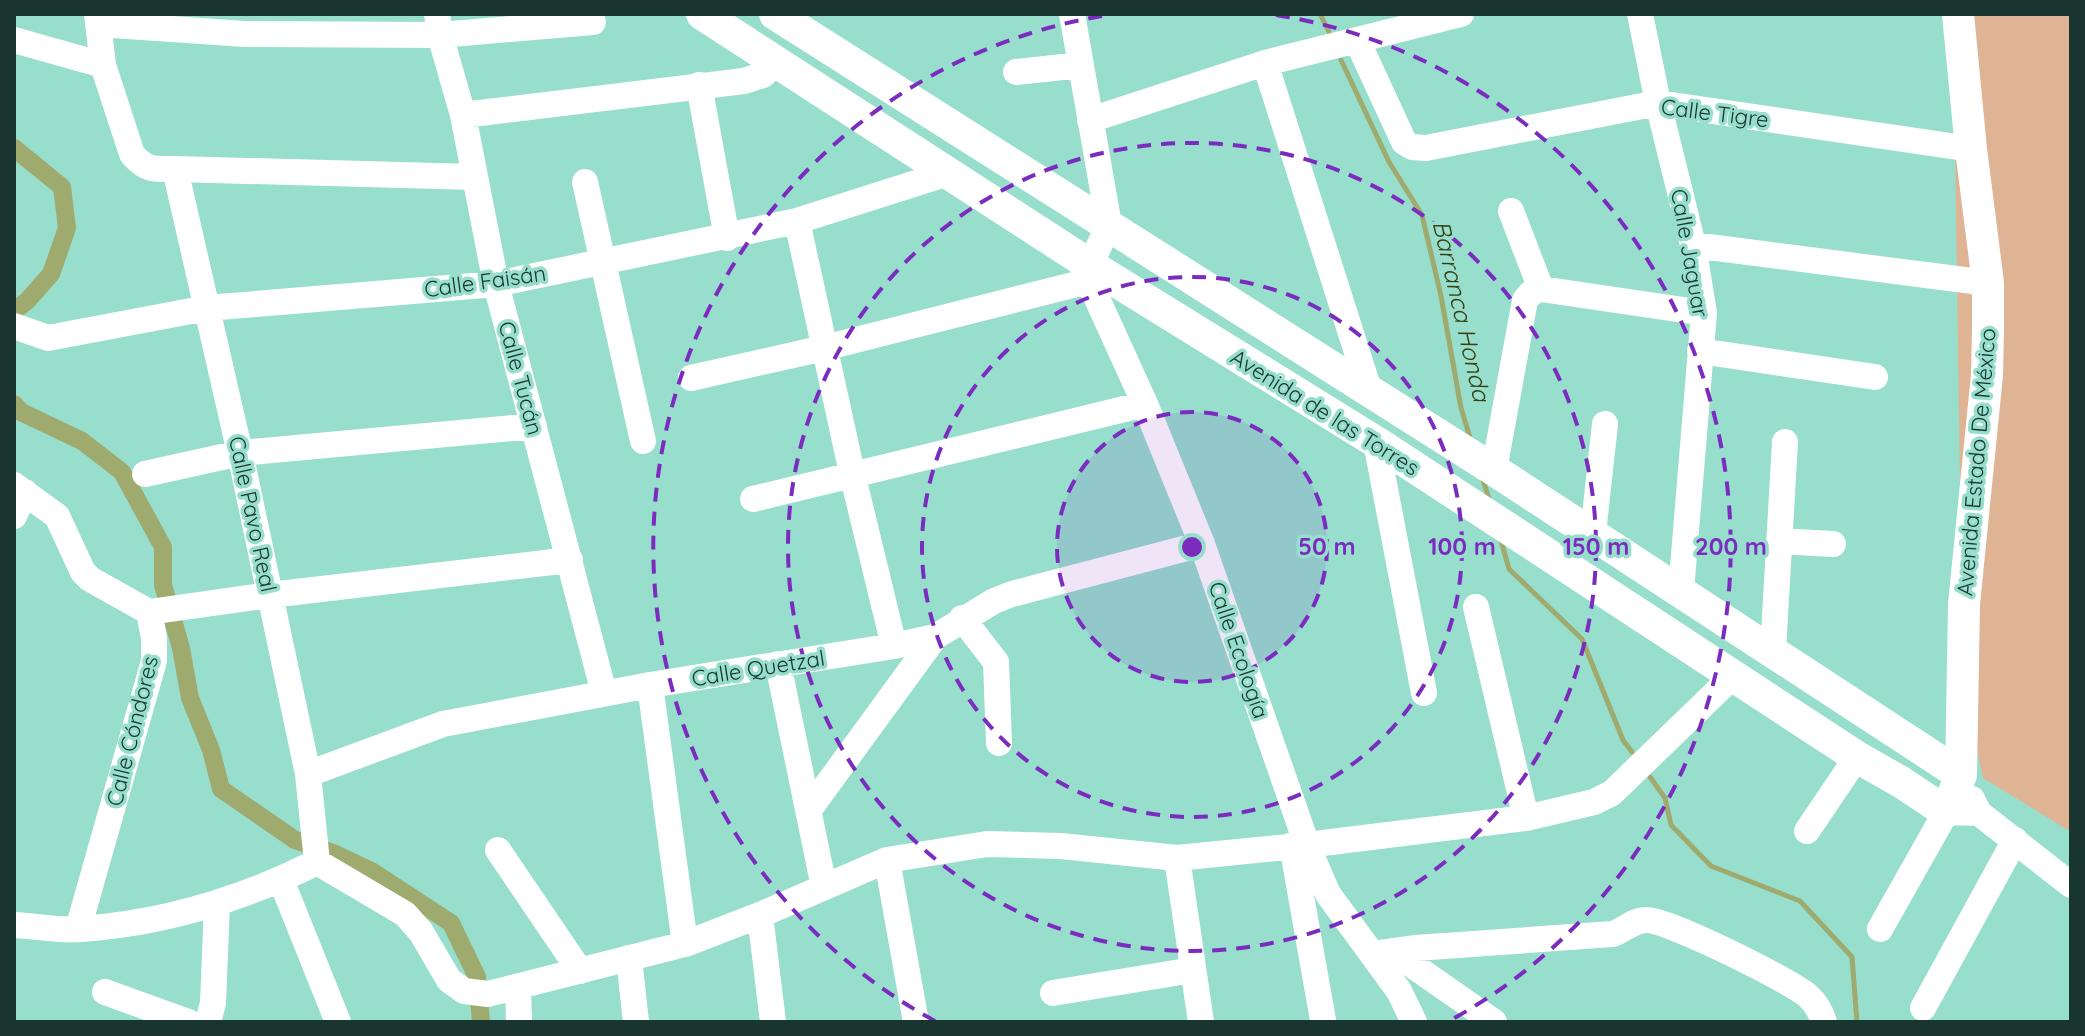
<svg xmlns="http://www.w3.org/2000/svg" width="2085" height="1036" font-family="Quicksand,sans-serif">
	<rect width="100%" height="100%" fill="#97decd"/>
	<path fill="#dfb495" d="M1953 14H2071V832L1983 778 1963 687Z"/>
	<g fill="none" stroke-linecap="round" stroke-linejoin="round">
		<path stroke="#9faa6e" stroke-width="5" d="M1320 14 1329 32
			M1341 60 1389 162 1422 215 1441 296 1461 408 1471 441
			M1482 477 1490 502
			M1500 537 1509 569 1582 639 1623 740 1632 752
			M1650 777 1665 798 1671 825 1711 866 1800 901 1852 957 1857 1022"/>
		<path stroke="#9faa6e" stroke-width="18" d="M14 148 62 187 67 228 51 274 27 301 14 311
			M14 404 21 412 82 441 122 472 163 547V585L181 648 190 698 211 750 221 789 295 840 333 853 373 872 451 923 477 977 481 1022"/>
		<path stroke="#fff" stroke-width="26" d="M97 14 103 65 132 154C146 171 155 169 175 169L475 177
			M437 14 440 35 463 115 496 284 604 693
			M1072 14 1109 225 1090 265 1089 281 1145 404 1202 544 1307 845 1328 894 1399 991 1414 1022
			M1640 14 1658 103 1693 245 1704 313 1681 591
			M98 24 245 34 440 35 593 22
			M14 40 103 65
			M1357 40 1404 142 1412 147 1426 148 1658 103 1971 149
			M1265 63 1369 390
			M1016 72 1081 65
			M699 85 727 238
			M463 115 744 81 763 75 777 62
			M1090 120 1265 63 1461 14
			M175 169 240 453 308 774 317 862
			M585 182 643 441
			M1511 211 1541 289
			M797 221 852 473 894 646
			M1693 245 1988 283
			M14 326 48 338 207 308 496 284 797 221 948 173
			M1700 351 1875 377
			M691 378 824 348 1089 281
			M1376 442 1424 693
			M1494 470 1525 300 1531 293 1541 289 1704 313
			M145 474 240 453 534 426
			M14 485 57 516 83 572 90 579 149 612 154 638V661L78 929
			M753 499 1145 404
			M14 516 25 492
			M1593 533 1605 424
			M1779 541 1833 544
			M1476 607 1526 818
			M149 612 270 595 570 560
			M962 618 996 662 999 743
			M1773 651 1785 442
			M778 664 824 887
			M650 685 685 944
			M308 774 443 724 650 685 894 646 935 637 994 601 1012 594 1202 544
			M1972 799 1979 813 2071 885
			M808 811 935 637
			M1807 831 1857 757
			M1292 845 1323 1020
			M498 850 580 971
			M1177 858 1201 1022
			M887 860 916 1022
			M317 862 405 914 421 932 449 980 464 991 488 994 685 944 760 915 887 860 987 844 1061 846 1177 858 1307 845 1526 818 1594 802 1612 793 1733 676
			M281 880 338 1022
			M760 915 773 1022
			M14 925C36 926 60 931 82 929 165 923 243 899 317 862
			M1880 929 1946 812 1979 813
			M1392 951 1494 1022
			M1373 954 1416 948 1613 934C1624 930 1634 920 1646 920 1667 919 1791 981 1808 996 1816 1003 1821 1012 1824 1022
			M629 958 636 1022
			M518 987 519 1022
			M105 992 188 1022
			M1053 993 1193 970
			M1923 1008 2015 840
			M208 1022 213 1003 217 904"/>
		<path stroke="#fff" stroke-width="32" d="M702 14 1090 265 1376 442 1857 757 1901 782 1946 812 1961 775 1964 604 1987 375 1988 329V283L1971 149 1958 14
			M775 14 1494 470 1961 775"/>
	</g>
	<circle cx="1192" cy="547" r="135" fill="#7b2cbf" fill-opacity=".12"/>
	<g fill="none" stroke="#7b2cbf" stroke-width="4" stroke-dasharray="14 10">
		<circle cx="1192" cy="547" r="135"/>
		<circle cx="1192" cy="547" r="270"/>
		<circle cx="1192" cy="547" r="404"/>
		<path d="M935 1021A539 539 0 0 1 1108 15M1276 15A539 539 0 0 1 1449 1021"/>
	</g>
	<g text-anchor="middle" stroke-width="7" stroke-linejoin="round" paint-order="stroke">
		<g font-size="22" fill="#18352f" stroke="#97decd">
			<text transform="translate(1715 113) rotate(7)" y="8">Calle Tigre</text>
			<text transform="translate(1690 253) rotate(80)" y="8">Calle Jaguar</text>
			<text transform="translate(485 281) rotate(-8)" y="8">Calle Faisán</text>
			<text transform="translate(521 378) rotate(75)" y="8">Calle Tucán</text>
			<text transform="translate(1325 412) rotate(32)" y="8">Avenida de las Torres</text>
			<text transform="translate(1976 462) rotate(-85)" y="8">Avenida Estado De México</text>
			<text transform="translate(253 514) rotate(78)" y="8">Calle Pavo Real</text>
			<text transform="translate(1239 650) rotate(71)" y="8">Calle Ecología</text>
			<text transform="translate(758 668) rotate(-9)" y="8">Calle Quetzal</text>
			<text transform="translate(132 731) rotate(-76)" y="8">Calle Cóndores</text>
		</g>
		<g font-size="24" font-style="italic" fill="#373e0f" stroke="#97decd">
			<text transform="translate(1461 311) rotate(77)" y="8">Barranca Honda</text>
		</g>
	</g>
	<circle cx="1192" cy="547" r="12" fill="#7b2cbf" stroke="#97decd" stroke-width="4"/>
	<g font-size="24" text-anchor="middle" font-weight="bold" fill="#7b2cbf" stroke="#97decd" stroke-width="7" stroke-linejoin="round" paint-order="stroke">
		<text x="1327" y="555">50 m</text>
		<text x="1462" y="555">100 m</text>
		<text x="1596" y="555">150 m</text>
		<text x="1731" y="555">200 m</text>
	</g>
	<rect width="2085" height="1036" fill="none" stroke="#18352f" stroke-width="32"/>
</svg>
